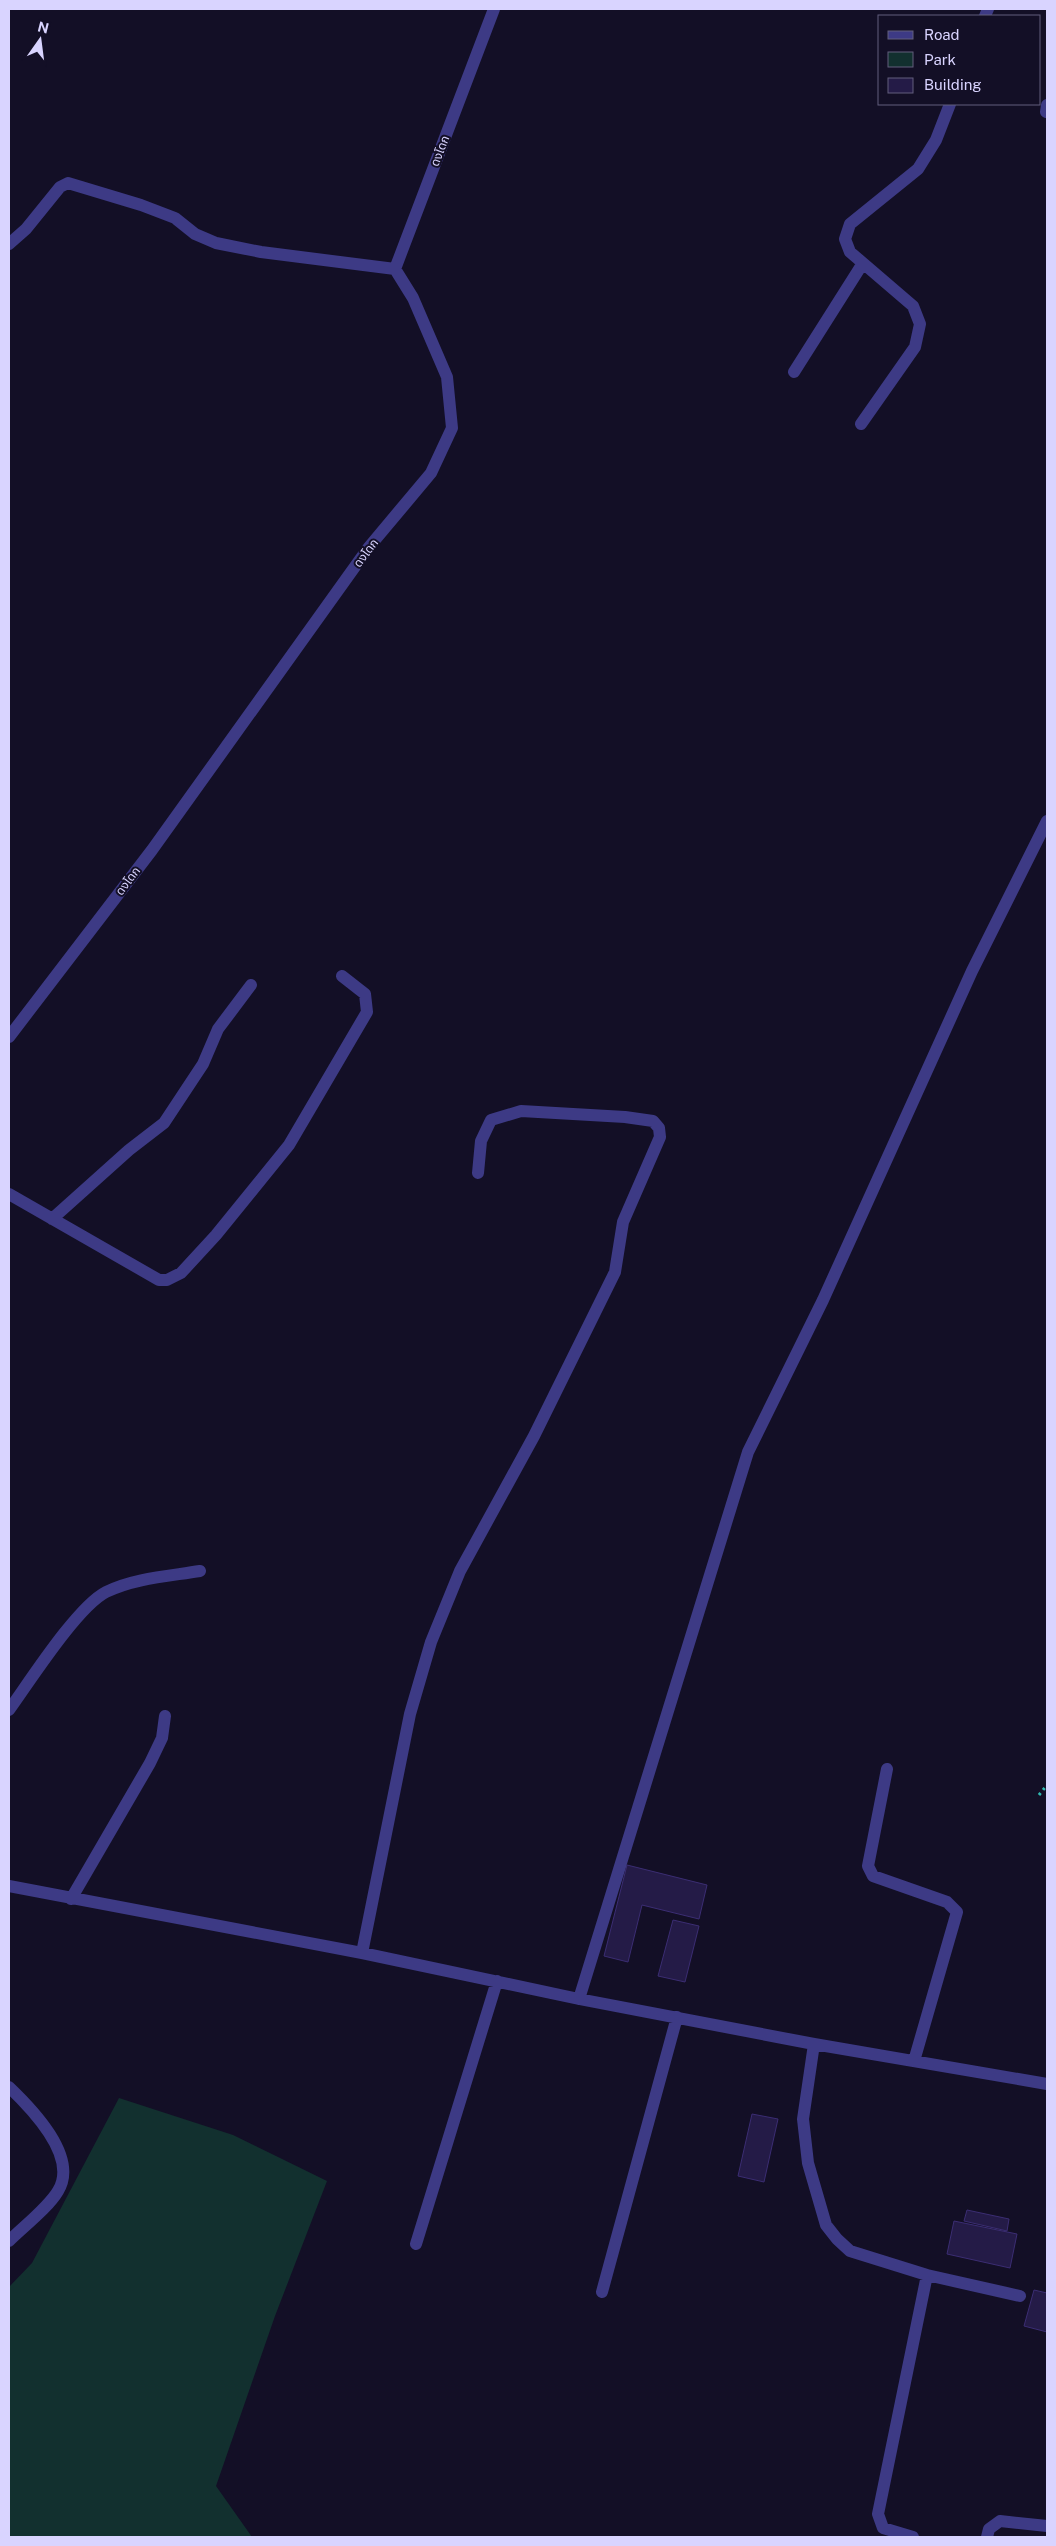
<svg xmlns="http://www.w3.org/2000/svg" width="1056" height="2546" font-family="'Public Sans','Noto Sans Thai',sans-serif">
	<rect width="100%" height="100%" fill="#130f26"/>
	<path fill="#12302f" d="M119 2098 233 2135 327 2181 275 2316 216 2486 252 2537H9V2287L32 2263Z"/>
	<path fill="#241b47" stroke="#3b2d73" d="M627 1865 707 1885 699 1919 642 1905 628 1962 604 1956Z
		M673 1920 699 1926 685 1982 658 1976Z
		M752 2114 778 2119 764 2182 738 2176Z
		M967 2210 1009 2219 1007 2231 964 2221Z
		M954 2221 1017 2234 1010 2268 947 2254Z
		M1034 2290 1047 2293V2332L1024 2326Z"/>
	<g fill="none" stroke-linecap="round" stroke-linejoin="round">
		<path stroke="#2fb8b0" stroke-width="3" stroke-dasharray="2.5 4" stroke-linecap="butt" d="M1039 1795 1047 1785"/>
		<path stroke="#3d3a85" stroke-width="12" d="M985 16 988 9
			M1046 112 1047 105
			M9 244 26 229 60 187 68 183 141 205 175 218 195 234 216 243 261 252 395 269
			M794 372 863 263
			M861 424 915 347 920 324 913 306 850 252 845 239 850 224 918 169 936 140 950 104
			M9 1037 152 850 369 547 431 473 452 428 447 377 413 298 395 269 494 9
			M9 1194 159 1280H167L181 1273 216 1235 289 1145 367 1012 365 994 342 976
			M52 1219 129 1150 164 1123 203 1064 218 1029 251 985
			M9 1710C30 1681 77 1607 106 1592 134 1578 170 1576 200 1571
			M887 1769 868 1866 873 1876 947 1902 957 1912 914 2061
			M9 1886 362 1953 579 1999 814 2044 1047 2084
			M71 1899 150 1763 162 1738 165 1716
			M362 1953 410 1714 431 1642 460 1571 534 1436 615 1272 623 1222 660 1137 659 1128 653 1121 625 1117 521 1111 491 1120 481 1141 478 1173
			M579 1999 748 1452 823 1300 972 971 1047 821
			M814 2044 803 2119 808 2163 826 2225 837 2239 850 2251 927 2275 1020 2296
			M9 2087C32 2109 79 2157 58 2191 48 2208 23 2227 9 2241
			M416 2244 497 1981
			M602 2292 677 2017
			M913 2537 883 2528 878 2514 927 2275
			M987 2537 989 2529 1000 2521 1047 2526"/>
	</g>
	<g text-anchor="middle" stroke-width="4" stroke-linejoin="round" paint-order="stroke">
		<g font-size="12" fill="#d9d4ff" stroke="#130f26">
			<text transform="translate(440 151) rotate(-69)" y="4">ดงโดก</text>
			<text transform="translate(366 553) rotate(-53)" y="4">ดงโดก</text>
			<text transform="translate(128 881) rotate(-53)" y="4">ดงโดก</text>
		</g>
	</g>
	<rect width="1056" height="2546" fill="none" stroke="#d9d4ff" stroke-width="20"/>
	<rect x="878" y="15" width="162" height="90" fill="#130f26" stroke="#625e7d"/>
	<rect x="888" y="31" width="25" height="8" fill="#3d3a85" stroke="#625e7d"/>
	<text x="924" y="40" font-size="15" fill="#d9d4ff">Road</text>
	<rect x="888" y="52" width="25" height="15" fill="#12302f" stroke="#625e7d"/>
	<text x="924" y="65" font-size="15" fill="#d9d4ff">Park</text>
	<rect x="888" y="78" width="25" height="15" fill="#241b47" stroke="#625e7d"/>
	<text x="924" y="90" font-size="15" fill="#d9d4ff">Building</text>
	<g transform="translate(40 40) rotate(14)" stroke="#130f26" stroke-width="4" paint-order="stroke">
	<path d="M0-4L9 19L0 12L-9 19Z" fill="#d9d4ff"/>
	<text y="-8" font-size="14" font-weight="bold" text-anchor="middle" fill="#d9d4ff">N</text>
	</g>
</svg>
